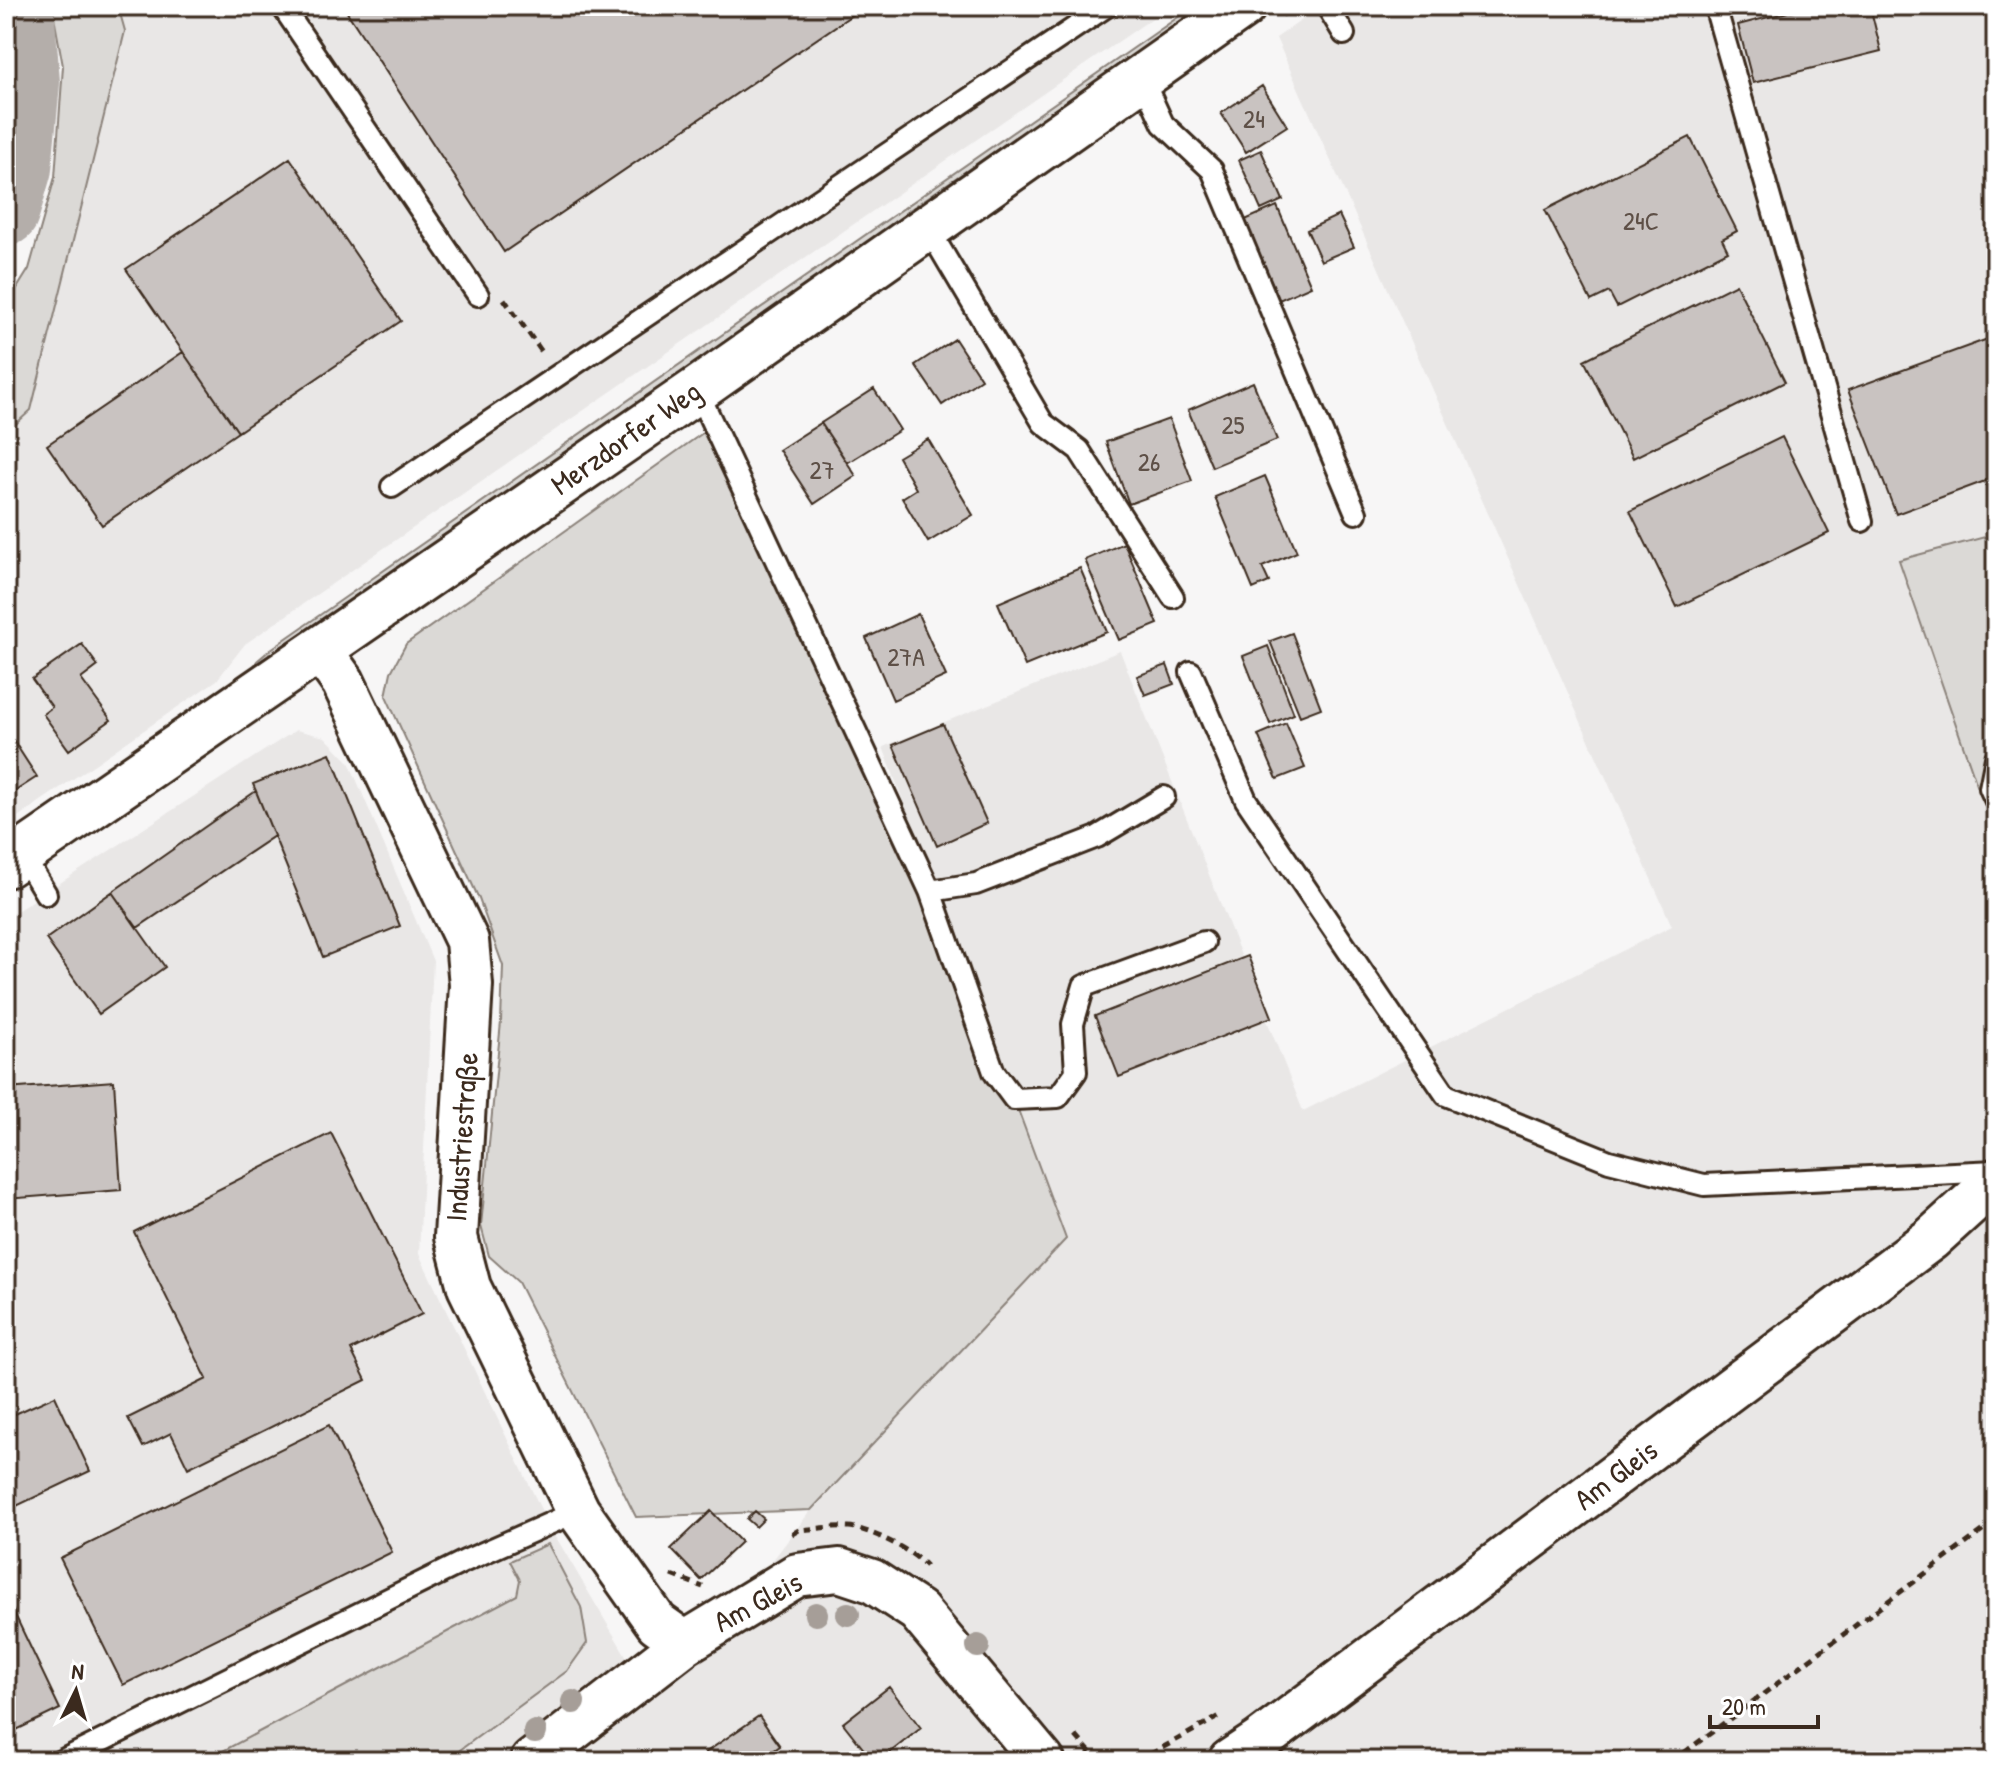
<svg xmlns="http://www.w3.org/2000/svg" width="2002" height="1767" font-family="'Patrick Hand',sans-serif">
	<rect width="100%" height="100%" fill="#f7f6f6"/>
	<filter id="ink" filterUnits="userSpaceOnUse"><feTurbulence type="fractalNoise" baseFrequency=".0125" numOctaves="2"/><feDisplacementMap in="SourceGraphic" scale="16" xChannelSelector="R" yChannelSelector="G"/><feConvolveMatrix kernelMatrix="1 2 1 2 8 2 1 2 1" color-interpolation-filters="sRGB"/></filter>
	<g filter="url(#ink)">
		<path fill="#e9e7e6" d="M118 6H1170L245 644 217 680 6 825V433L31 410 125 31Z
			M1322 6H1973L1996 24V534L1900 559 1980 793 1996 784V1761H6V918L296 730 325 737 349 762 433 961 419 1254 547 1522 635 1671 760 1577 811 1510 1066 1239 883 747 1120 651 1303 1111 1672 926 1276 38Z"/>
		<path fill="#dbd9d6" stroke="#8b827a" stroke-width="2" d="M52 6H118L125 31 31 410 6 433V306L29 269 55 177 63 66Z
			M1194 6H1221L1029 138 1018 135 905 213 906 225 253 668 257 661 271 649Z
			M707 430 923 897 986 1082 1008 1083 1066 1239 811 1510 636 1517 518 1282 489 1256 481 1226 501 1022 503 966 479 899 386 696 391 672 406 644Z
			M1996 534V784L1980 794 1899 560Z
			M548 1544 581 1607 587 1643 567 1671 445 1761H204L517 1595 520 1580 510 1561Z"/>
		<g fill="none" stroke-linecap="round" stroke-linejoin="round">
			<path stroke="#b4aeaa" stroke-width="66" d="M6 213 19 168 27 82 21 6"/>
		</g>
		<path fill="#c9c3c1" stroke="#3b2a1e" stroke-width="2" d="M343 6H865L504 252Z
			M1811 6H1870L1881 51 1753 83 1738 25Z
			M1262 86 1287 126 1246 152 1221 113Z
			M1690 137 1737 231 1722 239 1728 251 1617 307 1609 292 1591 301 1545 210Z
			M1261 150 1283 200 1261 210 1239 160Z
			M290 158 401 321 238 432 126 269Z
			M1277 206 1311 286 1279 300 1245 220Z
			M1339 215 1354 247 1321 261 1307 230Z
			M1736 284 1785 382 1633 458 1584 360Z
			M1996 336V477L1896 514 1848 390Z
			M955 339 981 379 942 405 915 365Z
			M183 352 238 432 102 525 47 445Z
			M1253 382 1277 440 1212 467 1188 410Z
			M874 389 900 430 847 463 821 423Z
			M1169 419 1192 481 1129 504 1106 442Z
			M821 423 856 476 814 504 779 450Z
			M1782 437 1829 533 1677 607 1630 511Z
			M928 439 973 515 928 542 902 498 916 489 898 457Z
			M1265 476 1297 552 1262 567 1269 582 1253 589 1215 497Z
			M1124 543 1158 624 1119 640 1085 560Z
			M1080 568 1107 632 1025 666 998 603Z
			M918 614 946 676 893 700 866 638Z
			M1292 633 1321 708 1300 716 1270 641Z
			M82 644 98 666 81 679 111 720 69 750 43 714 52 707 32 679Z
			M1268 646 1294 714 1270 724 1243 656Z
			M1167 665 1174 684 1145 695 1137 676Z
			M1286 723 1305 768 1277 779 1258 735Z
			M943 724 987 823 937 846 893 745Z
			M6 729 37 777 6 797Z
			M330 753 400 926 323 957 253 784Z
			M256 791 274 836 137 928 112 892Z
			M112 892 165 967 99 1014 46 939Z
			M1248 956 1272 1017 1119 1077 1095 1016Z
			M114 1081 121 1190 6 1199V1089Z
			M331 1133 422 1314 351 1350 366 1380 188 1468 171 1433 143 1447 128 1418 207 1379 134 1232Z
			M55 1396 90 1471 6 1511V1418Z
			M329 1425 392 1552 123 1685 60 1558Z
			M711 1511 741 1542 701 1580 671 1549Z
			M755 1511 764 1519 756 1527 747 1519Z
			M6 1596 60 1709 6 1735Z
			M889 1687 921 1728 879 1761H873L843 1723Z
			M759 1716 780 1746 759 1761H711L705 1753Z"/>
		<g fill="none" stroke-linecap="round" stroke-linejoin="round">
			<defs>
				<path id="service" d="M282 6 478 295
					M1327 6 1344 34
					M1715 6 1862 521
					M1141 76 1163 124 1212 170 1356 513
					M928 228 1043 423 1079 450 1173 597
					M697 390 930 891 994 1072 1014 1099 1058 1097 1076 1072 1073 1024 1084 986 1204 942
					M392 487 1107 6
					M1191 672 1246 800 1446 1095 1609 1161 1704 1185 1996 1171
					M1996 758 1990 788 1996 801
					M22 854 46 894
					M930 891 976 884 1097 837 1164 797
					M61 1761 465 1561 578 1511"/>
				<path id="minor" d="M320 650 343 682 467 941 471 985 456 1237 469 1287 578 1511 657 1623 685 1643
					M532 1761 685 1643 797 1575 839 1570 872 1581 918 1611 1043 1761
					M1230 1761 1260 1741 1931 1239 1996 1180"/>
				<path id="tertiary" d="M6 865 697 390 1243 6"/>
			</defs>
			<use href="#service" stroke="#3b2a1e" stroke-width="26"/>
			<use href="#minor" stroke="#3b2a1e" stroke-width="48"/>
			<use href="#tertiary" stroke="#3b2a1e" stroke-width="50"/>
			<path stroke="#3b2a1e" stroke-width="5" stroke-dasharray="8 6" stroke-linecap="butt" d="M1282 15 1294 6
				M504 299 542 352
				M792 1534 799 1530C815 1529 833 1526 849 1527 870 1529 913 1551 926 1566
				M672 1575 703 1587
				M1076 1736 1090 1752 1110 1761
				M1138 1761 1222 1715
				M1673 1761 1996 1521"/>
			<use href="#service" stroke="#fff" stroke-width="20"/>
			<use href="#minor" stroke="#fff" stroke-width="42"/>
			<use href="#tertiary" stroke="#fff" stroke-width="44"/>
		</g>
		<g fill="#a69e98">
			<circle cx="816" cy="1614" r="12"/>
			<circle cx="848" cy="1614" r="12"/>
			<circle cx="978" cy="1646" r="12"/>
			<circle cx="573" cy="1702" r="12"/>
			<circle cx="535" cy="1732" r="12"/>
		</g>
	</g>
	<g text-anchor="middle" stroke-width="7" stroke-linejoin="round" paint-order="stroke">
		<g font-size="26" fill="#5e5047">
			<text x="1254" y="128">24</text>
			<text x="1641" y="230">24C</text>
			<text x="1233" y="434">25</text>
			<text x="1149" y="471">26</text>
			<text x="822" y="479">27</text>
			<text x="906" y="666">27A</text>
		</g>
		<g font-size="30" fill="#3b2a1e" stroke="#fff">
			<text transform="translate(626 438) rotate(-35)" y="10">Merzdorfer Weg</text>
			<text transform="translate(462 1137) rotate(-86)" y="10">Industriestraße</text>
			<text transform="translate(1616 1475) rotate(-37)" y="10">Am Gleis</text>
			<text transform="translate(758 1602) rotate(-28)" y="10">Am Gleis</text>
		</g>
	</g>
	<rect width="2002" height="1767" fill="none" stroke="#fff" stroke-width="32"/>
	<rect x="16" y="16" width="1970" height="1735" fill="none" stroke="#3b2a1e" stroke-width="3" filter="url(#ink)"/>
	<g transform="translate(76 1691) rotate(5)" stroke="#ffffff" stroke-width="6" paint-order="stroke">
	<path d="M0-6L14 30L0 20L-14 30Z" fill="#3b2a1e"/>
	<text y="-12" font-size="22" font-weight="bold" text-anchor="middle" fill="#3b2a1e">N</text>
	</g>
	<path d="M1710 1715v12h108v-12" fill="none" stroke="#3b2a1e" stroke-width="4"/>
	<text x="1722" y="1715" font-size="24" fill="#3b2a1e" stroke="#ffffff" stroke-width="6" paint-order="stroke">20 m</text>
</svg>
